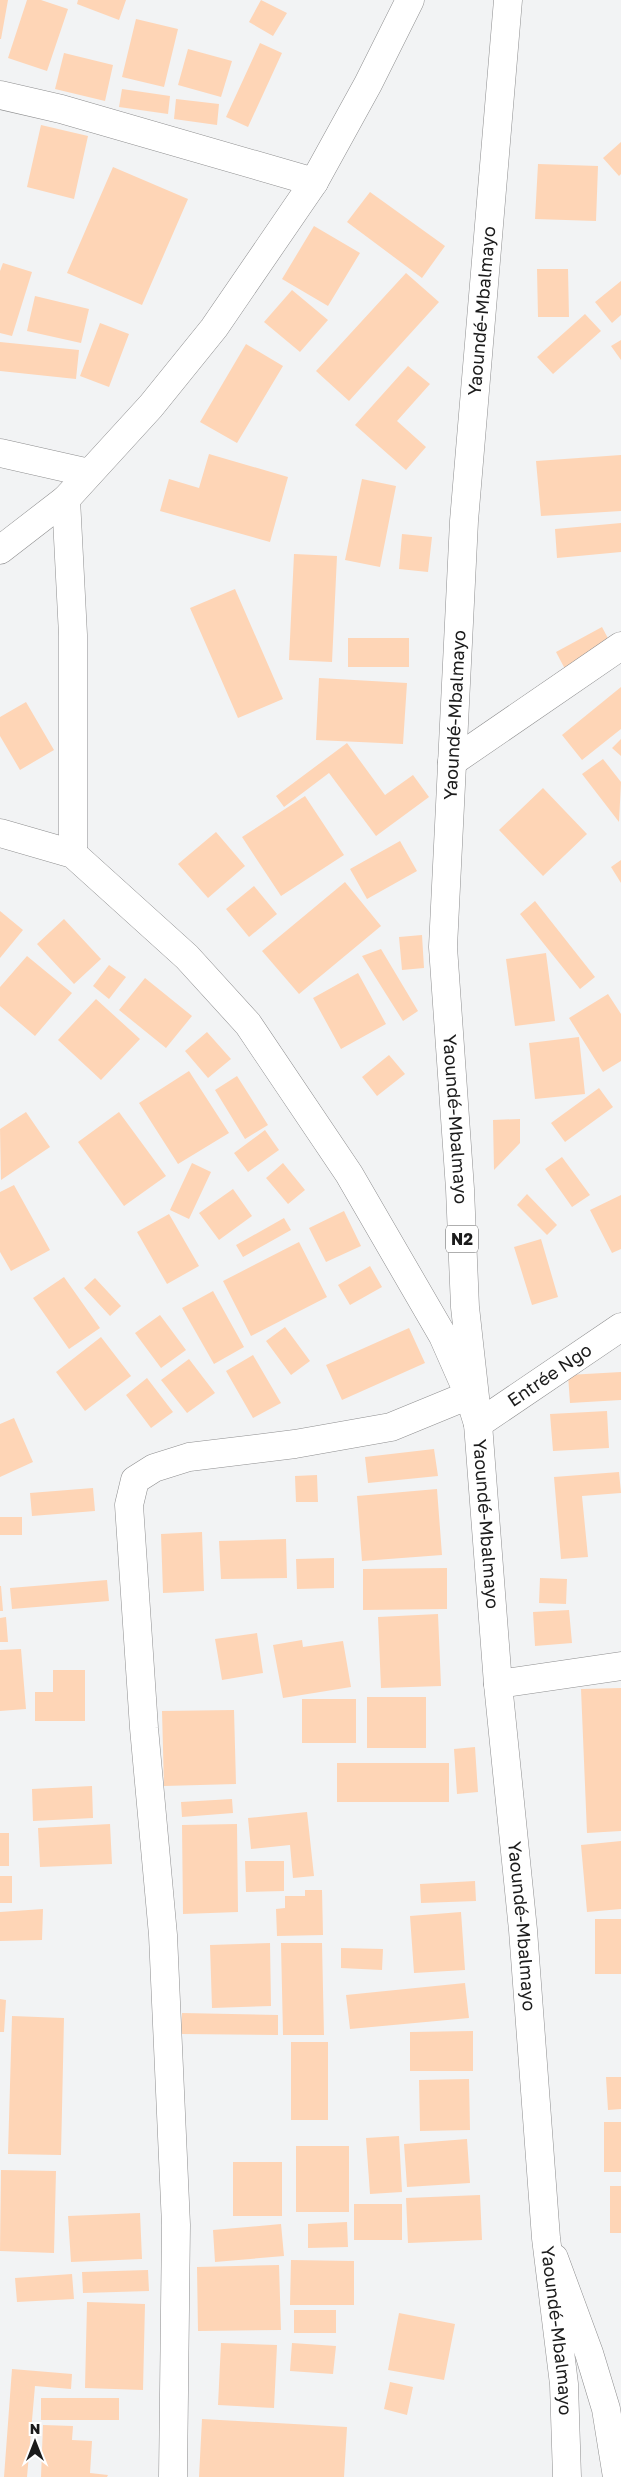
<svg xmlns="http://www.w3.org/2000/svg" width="621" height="2477" font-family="'Golos Text',sans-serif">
	<rect width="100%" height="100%" fill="#f2f3f4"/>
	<path fill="#fed5b6" d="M0 0H8L1 39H0Z
		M27 0H41L68 9 47 71 8 58Z
		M78 0H126L119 20 77 4Z
		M261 0 287 13 273 36 249 22Z
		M136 19 178 29 164 87 122 77Z
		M260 43 282 53 248 127 226 117Z
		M188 49 232 61 221 97 178 85Z
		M64 53 113 65 105 101 55 89Z
		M122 89 170 96 168 114 119 107Z
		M176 99 219 104 217 125 174 119Z
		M41 125 88 136 74 199 27 187Z
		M621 142V174L619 176 603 158Z
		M538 164 598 166 596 221 535 219Z
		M113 167 188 199 142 305 67 273Z
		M370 192 445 246 422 278 347 222Z
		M314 226 360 253 328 306 282 279Z
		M3 263 32 272 12 336 0 333V271Z
		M537 269H568L569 317H538Z
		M406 273 439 302 349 401 316 371Z
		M621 281V315L612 323 595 302Z
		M292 290 328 320 300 352 264 322Z
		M35 296 89 309 81 343 27 331Z
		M585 314 601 331 553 374 537 357Z
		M100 323 129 334 109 387 80 376Z
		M621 340V360L611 346Z
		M0 342 79 350 76 379 0 371Z
		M246 344 283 366 237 443 200 422Z
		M408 366 430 384 397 421 426 447 406 470 355 425Z
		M209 454 288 477 270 542 160 511 169 479 199 488Z
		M621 455V511L541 516 536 461Z
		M362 479 396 486 380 567 345 560Z
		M621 523V552L557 558 555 529Z
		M402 534 432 537 428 572 399 569Z
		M294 554 337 556 332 662 289 660Z
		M235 589 283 699 238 718 190 608Z
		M602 627 611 644 565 669 556 652Z
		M348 638H409V667H348Z
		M319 678 407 683 403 744 316 740Z
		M621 687V729L582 760 562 735Z
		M26 702 54 750 20 770 0 736V717Z
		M621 739V756L612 748Z
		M347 743 385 795 413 775 429 797 376 836 329 773 284 807 276 796Z
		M603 759 621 782 619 822 582 774Z
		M543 788 587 834 543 876 499 830Z
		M305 796 344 855 281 896 242 837Z
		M216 832 245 866 208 898 178 864Z
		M400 841 417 871 367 899 350 869Z
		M621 860V883L611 867Z
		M345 882 381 926 299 994 262 951Z
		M254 886 277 914 249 937 226 909Z
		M535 901 595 977 580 989 520 914Z
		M0 911 23 930 0 958Z
		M64 919 101 959 74 984 37 944Z
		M422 935 424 968 402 970 399 937Z
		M381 949 418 1011 403 1021 362 956Z
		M546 953 555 1021 515 1026 506 959Z
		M27 956 72 993 35 1036 0 1006V987Z
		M109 965 126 977 109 999 93 986Z
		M358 973 386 1024 341 1049 313 998Z
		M145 978 192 1016 166 1048 119 1010Z
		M608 994 621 1014V1061L603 1072 569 1018Z
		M96 999 140 1039 101 1080 58 1040Z
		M207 1032 231 1059 208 1078 185 1051Z
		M579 1037 585 1094 535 1099 529 1043Z
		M389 1055 405 1074 377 1096 362 1077Z
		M189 1071 229 1133 178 1164 139 1103Z
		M237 1076 268 1125 245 1139 215 1090Z
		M599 1088 613 1107 565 1142 551 1123Z
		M26 1112 50 1147 1 1180 0 1129Z
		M119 1112 166 1176 124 1206 78 1142Z
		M520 1119V1143L494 1170 493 1120Z
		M265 1130 279 1150 248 1172 234 1153Z
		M562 1157 590 1195 572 1207 545 1169Z
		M192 1163 211 1172 189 1219 170 1210Z
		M283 1163 305 1190 288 1204 266 1178Z
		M14 1185 50 1250 11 1271 0 1252V1192Z
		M233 1189 252 1216 219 1240 199 1213Z
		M527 1194 557 1225 547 1235 517 1205Z
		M621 1195V1249L612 1253 590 1210Z
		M344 1211 361 1246 326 1262 309 1228Z
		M169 1214 199 1266 167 1284 137 1232Z
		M284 1218 291 1230 243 1257 236 1245Z
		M541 1239 558 1297 532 1305 514 1247Z
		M299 1242 327 1297 251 1336 223 1281Z
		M370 1266 382 1287 350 1305 338 1285Z
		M64 1277 100 1328 69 1349 33 1298Z
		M95 1278 121 1306 110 1316 84 1288Z
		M213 1291 244 1347 214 1364 182 1308Z
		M160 1315 186 1350 161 1368 135 1333Z
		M285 1327 310 1361 291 1375 266 1341Z
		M409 1328 425 1363 342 1400 326 1365Z
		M101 1337 131 1376 85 1411 56 1372Z
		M253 1355 281 1403 253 1418 226 1371Z
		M189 1359 215 1393 187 1413 161 1380Z
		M621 1372V1400L570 1403 568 1375Z
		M147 1378 173 1412 151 1428 126 1395Z
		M607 1411 609 1448 553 1451 550 1414Z
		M14 1418 33 1462 0 1477V1424Z
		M434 1449 438 1476 368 1483 365 1457Z
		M619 1472 621 1493 582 1496 588 1557 561 1559 554 1477Z
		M317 1475 318 1502H296L295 1476Z
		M93 1488 95 1511 32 1516 30 1493Z
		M437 1489 442 1555 362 1561 357 1496Z
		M0 1517H22V1535H0Z
		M202 1532 204 1591 163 1593 161 1534Z
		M286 1539 287 1578 221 1579 219 1541Z
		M334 1558V1588L297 1589 296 1559Z
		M447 1568V1609L363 1610V1569Z
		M540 1578 567 1579 566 1604 539 1603Z
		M107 1580 109 1601 12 1609 10 1588Z
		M0 1586H1L3 1611H0Z
		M569 1610 572 1643 535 1646 533 1612Z
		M438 1614 441 1686 381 1688 378 1617Z
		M6 1617 8 1642H0V1618Z
		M257 1633 263 1673 222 1680 215 1639Z
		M302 1640 303 1647 343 1641 351 1687 283 1698 273 1645Z
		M21 1649 26 1709 0 1711V1650Z
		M53 1670H85V1721H35V1692H53Z
		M621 1688V1831L587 1833 581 1689Z
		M367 1697H426V1748H367Z
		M302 1699H356V1743H302Z
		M234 1710 236 1784 164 1786 162 1711Z
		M475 1747 478 1792 457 1794 454 1749Z
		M337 1763H449V1802H337Z
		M92 1786 93 1818 33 1821 32 1789Z
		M232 1799 233 1813 182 1817 181 1802Z
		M307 1812 314 1876 293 1878 290 1845 251 1849 248 1818Z
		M110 1824 112 1864 40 1867 38 1828Z
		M237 1824 238 1912 183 1914 182 1825Z
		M0 1833H9V1866H0Z
		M621 1841V1909L587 1912 581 1845Z
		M245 1861H284V1891L246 1892Z
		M0 1876H12V1903H0Z
		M475 1881 476 1901 421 1903 420 1884Z
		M305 1890H322L323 1935 277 1936 276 1909 285 1908V1896H305Z
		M43 1909 42 1940 0 1941V1912Z
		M461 1912 465 1970 414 1973 410 1916Z
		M595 1919H621V1974H595Z
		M270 1943 271 2006 212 2008 210 1945Z
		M281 1943H322L324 2035H283Z
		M341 1948 383 1949 382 1970 341 1968Z
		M465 1983 469 2018 350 2029 346 1995Z
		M0 1999 6 2000 4 2032H0Z
		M182 2013 278 2015V2035L181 2034Z
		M12 2016 64 2018 61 2155 8 2154Z
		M473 2031V2071H410V2032Z
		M291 2042H328V2120H291Z
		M606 2077H621V2109L608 2110Z
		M469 2079 470 2130 420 2131 419 2080Z
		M604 2122H621V2172H604Z
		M399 2136 402 2192 370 2194 366 2138Z
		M467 2139 470 2183 407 2187 404 2144Z
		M296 2146H349V2212H296Z
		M233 2162H282V2216H233Z
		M1 2170 56 2171 54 2253 0 2251Z
		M610 2186H621V2233H610Z
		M480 2195 482 2240 408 2243 406 2198Z
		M354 2204H402V2240H354Z
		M140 2213 142 2259 71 2262 68 2216Z
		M347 2222 348 2247 308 2248V2224Z
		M281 2224 284 2256 215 2262 213 2230Z
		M291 2260 354 2261V2305H290Z
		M279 2265 281 2330 198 2331 197 2267Z
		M148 2270 149 2291 83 2293 82 2272Z
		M72 2274 74 2299 17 2302 15 2278Z
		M87 2302 145 2304 143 2390 85 2388Z
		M294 2310H336V2333H294Z
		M399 2313 455 2324 444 2380 388 2370Z
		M221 2343 277 2345 274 2408 218 2405Z
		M292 2343 336 2346 333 2374 290 2371Z
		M12 2369 72 2374 71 2389 35 2386 27 2477H4Z
		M390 2382 413 2387 407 2415 384 2409Z
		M41 2398H119V2420H41Z
		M202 2419 347 2427 344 2477H199Z
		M43 2425 73 2426 72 2440 92 2441 90 2473 108 2475 107 2477H41Z"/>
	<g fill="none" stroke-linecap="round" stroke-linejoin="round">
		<defs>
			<g id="minor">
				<path d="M0 95 61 109 314 182"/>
				<path d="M0 453 89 473"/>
				<path d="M66 499 73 635V854"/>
				<path d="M0 550 66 499 151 406 214 328 314 182 368 84 410 0"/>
				<path d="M452 762 621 646"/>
				<path id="s1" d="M0 833 73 854 187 957 248 1024 349 1174 443 1336 469 1395 478 1424 621 1327"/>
				<path d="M498 1684 621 1666"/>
				<path d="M554 2258 589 2353 606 2409 617 2477"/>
				<path d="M173 2477 176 2225 163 1935 144 1728 129 1505 135 1480 154 1468 189 1457 295 1444 391 1427 469 1395"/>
			</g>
			<g id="highway">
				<path id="s2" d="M508 0 464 521 443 947 460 1189 465 1307 478 1424 498 1684 523 1930 546 2238 564 2384 567 2477"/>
			</g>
		</defs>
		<use href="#minor" stroke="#8e8e8f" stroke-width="29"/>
		<use href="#highway" stroke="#8e8e8f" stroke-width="29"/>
		<use href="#minor" stroke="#fff" stroke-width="28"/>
		<use href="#highway" stroke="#fff" stroke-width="28"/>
	</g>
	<g text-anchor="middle" stroke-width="5" stroke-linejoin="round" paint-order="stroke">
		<rect fill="#fff" stroke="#5f5f5f" stroke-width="1" x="446" y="1225.5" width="32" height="27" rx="4"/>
		<g font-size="16" font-weight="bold" fill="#1b1b1b">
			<text x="462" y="1245">N2</text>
		</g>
		<g font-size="18" fill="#1b1b1b" stroke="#fff">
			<text transform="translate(482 311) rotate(-85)" y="6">Yaoundé-Mbalmayo</text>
			<text transform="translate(455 715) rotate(-87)" y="6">Yaoundé-Mbalmayo</text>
			<text dy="6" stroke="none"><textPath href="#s2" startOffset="1122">Yaoundé-Mbalmayo</textPath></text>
			<text dy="6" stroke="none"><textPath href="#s1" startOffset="870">Entrée Ngo</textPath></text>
			<text dy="6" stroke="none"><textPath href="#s2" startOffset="1528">Yaoundé-Mbalmayo</textPath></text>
			<text dy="6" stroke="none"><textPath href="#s2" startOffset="1932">Yaoundé-Mbalmayo</textPath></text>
			<text dy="6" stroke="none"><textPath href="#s2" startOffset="2338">Yaoundé-Mbalmayo</textPath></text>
		</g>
	</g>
	<g transform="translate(35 2442)" stroke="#ffffff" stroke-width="4" paint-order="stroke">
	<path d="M0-4L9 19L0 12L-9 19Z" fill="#1b1b1b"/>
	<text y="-8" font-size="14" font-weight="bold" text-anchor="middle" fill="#1b1b1b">N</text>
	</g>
</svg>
